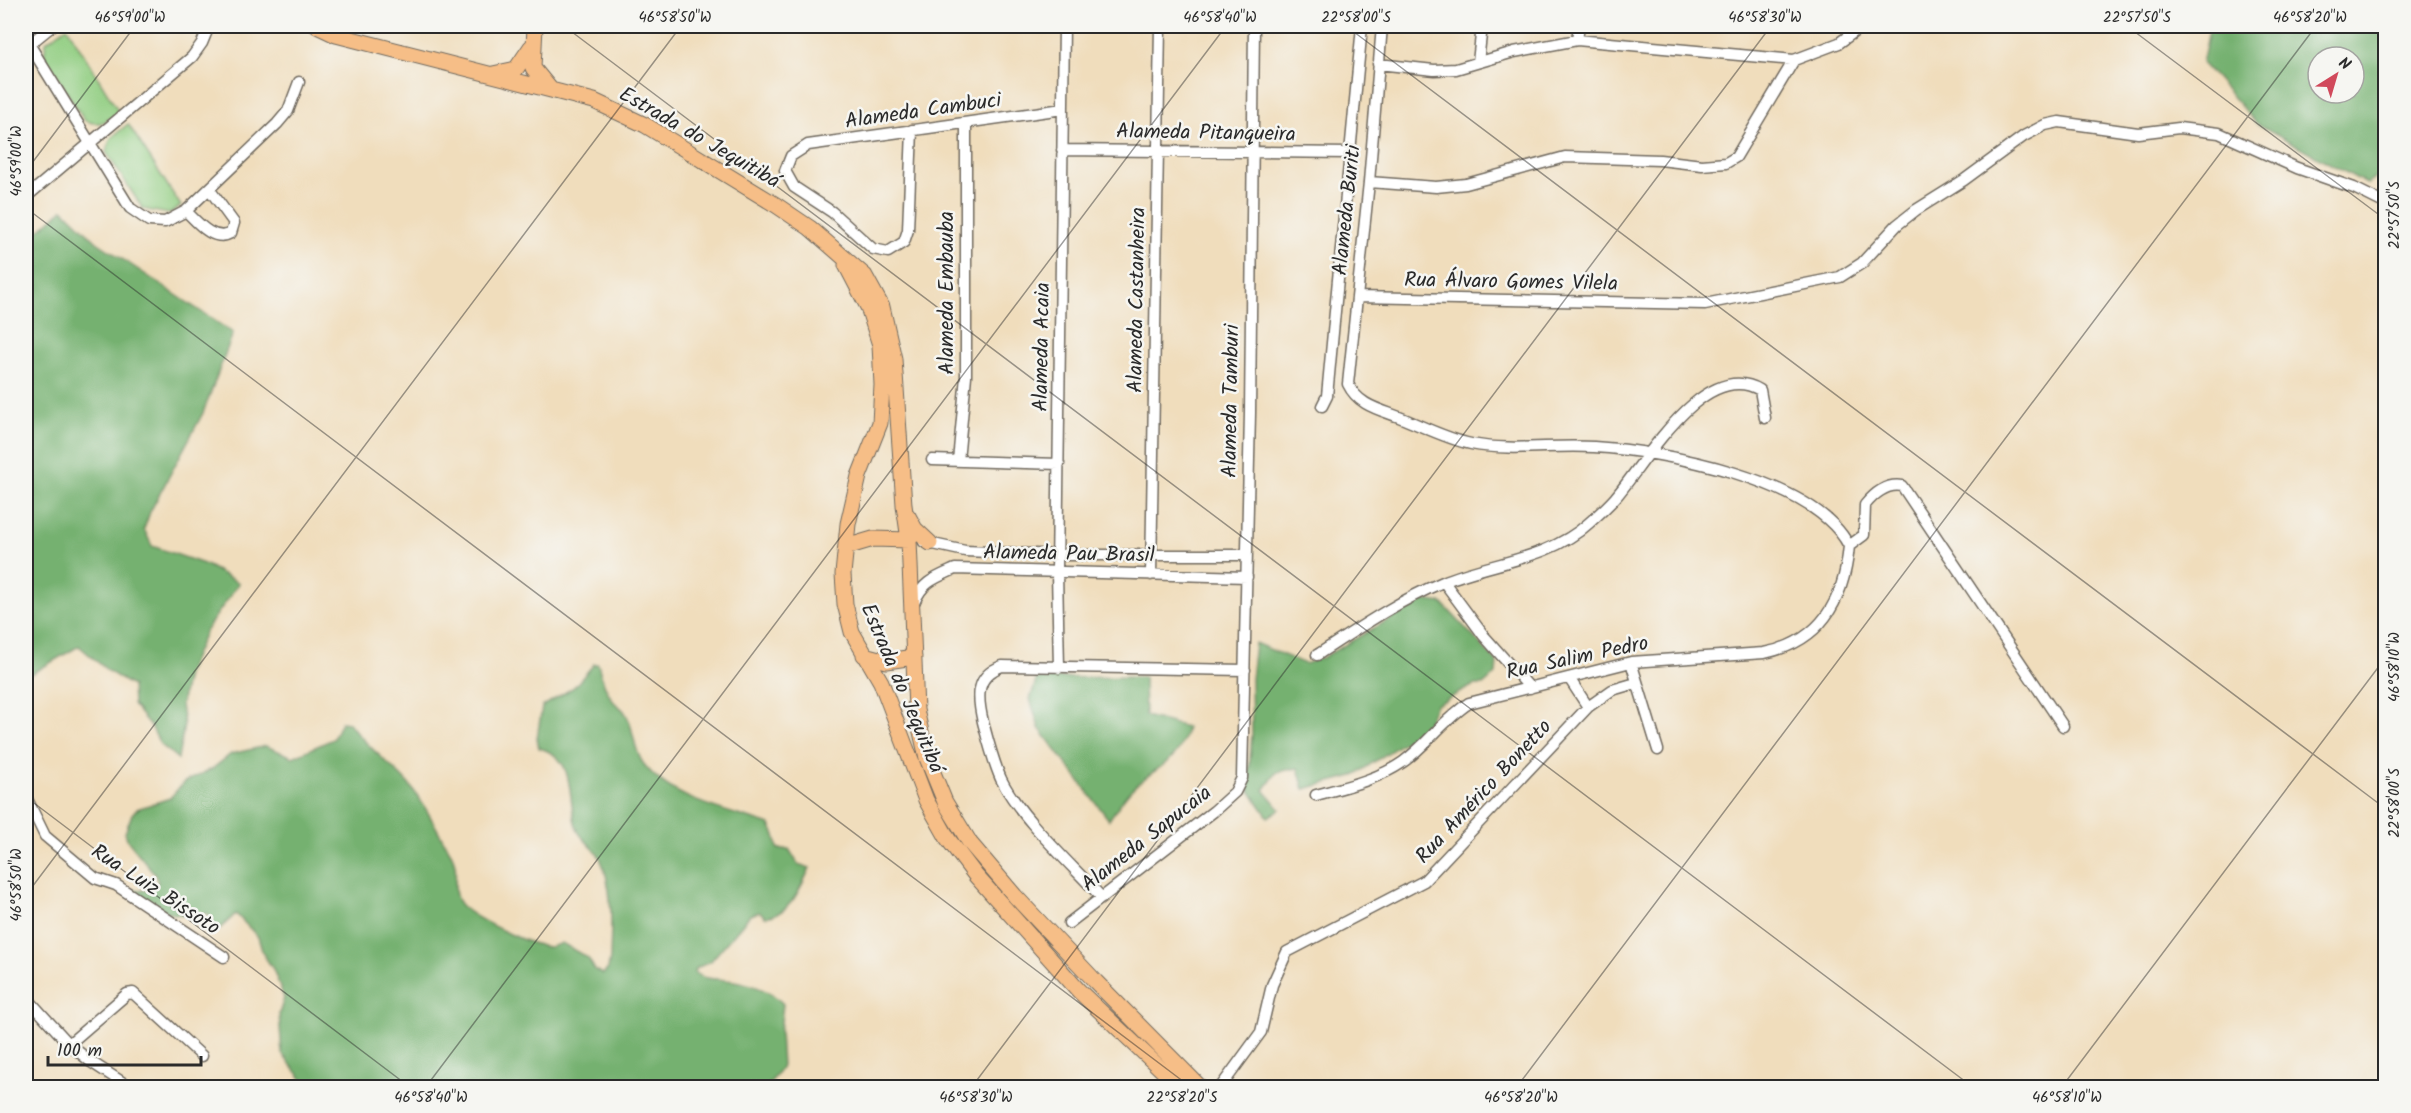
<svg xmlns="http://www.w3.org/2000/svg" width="2411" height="1113" font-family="Kalam,sans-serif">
	<rect width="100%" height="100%" fill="#f6f6f2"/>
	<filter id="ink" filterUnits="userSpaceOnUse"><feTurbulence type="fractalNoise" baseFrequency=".0167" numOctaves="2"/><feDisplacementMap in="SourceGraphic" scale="12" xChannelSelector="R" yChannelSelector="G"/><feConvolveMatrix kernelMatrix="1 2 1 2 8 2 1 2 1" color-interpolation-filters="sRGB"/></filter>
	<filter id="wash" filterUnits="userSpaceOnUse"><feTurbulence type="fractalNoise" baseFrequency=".008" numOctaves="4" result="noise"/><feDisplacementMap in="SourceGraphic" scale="24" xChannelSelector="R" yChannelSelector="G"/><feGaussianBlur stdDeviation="1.35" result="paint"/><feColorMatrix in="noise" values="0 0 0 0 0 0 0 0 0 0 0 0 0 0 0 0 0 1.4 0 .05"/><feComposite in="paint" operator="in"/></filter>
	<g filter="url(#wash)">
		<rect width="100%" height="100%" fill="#f0ddbc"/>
		<path fill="#92ce82" stroke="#5e7c56" stroke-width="1.5" d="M67 27 119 112C107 122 99 127 84 120L44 56 46 42Z
			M128 124 181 206 169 214 143 209 106 152 111 138Z"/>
		<path fill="#75b170" stroke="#506e4e" stroke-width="1.5" fill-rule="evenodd" d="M2210 26H2385V171L2367 184 2256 123 2202 63ZM2318 57H2354V93H2318Z
			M63 209 97 242 233 333 203 413 150 512 144 529 152 546 204 564 239 583 206 630 187 674 181 705 184 725 178 759 160 744 152 728 133 705 132 686 108 671 79 646 26 677V242Z
			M1423 600 1442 603 1497 662 1496 674 1483 685H1474L1436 705 1425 728 1353 776 1304 789 1298 768 1277 772 1264 790 1280 809 1268 817 1248 788 1252 734 1251 679 1255 643 1305 664 1322 658Z
			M594 664H598C601 677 605 690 614 702 617 705 622 708 624 711 635 726 632 747 643 763 671 801 727 810 770 825L775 835 778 849H789L798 864 810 868C800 888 791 915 765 917L760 912 750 915 711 961 695 969 694 972C703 980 714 978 726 980 746 982 770 989 783 1004L780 1032 782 1066 767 1088 309 1087 282 1054 279 1014 284 998 273 969 263 954 258 937 236 914 216 932 211 918 207 913C177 920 146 908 122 891L149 890 158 882 154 873 128 841 125 833 132 814 137 809 170 798 184 782 212 769 231 754 266 746 293 757 333 739 341 722 349 723C366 746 387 761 406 781 424 801 438 832 452 855 461 871 448 892 462 906 475 919 531 946 549 947 552 947 558 944 562 943L588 958 595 970 603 974 608 969 610 958C611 925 614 889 600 858 595 847 582 841 577 829 566 801 579 758 539 748L537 738 542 707 574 687Z
			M1144 677 1145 716 1187 727C1182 762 1153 768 1132 789 1123 798 1116 810 1109 820L1039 728 1030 699 1037 678Z"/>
	</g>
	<g filter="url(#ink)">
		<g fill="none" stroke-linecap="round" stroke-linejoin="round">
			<defs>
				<path id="street" d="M1382 26 1369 182 1348 384C1358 405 1378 409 1399 417 1422 426 1447 439 1471 444 1513 452 1553 444 1594 447 1663 451 1815 479 1849 546
					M26 39 130 208 149 221 165 222 186 211 277 124 288 111 299 82
					M1577 40 1579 26
					M26 47 52 26
					M1478 62 1482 26
					M1378 64 1434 70 1456 69 1514 52 1577 40 1794 60 1839 43 1862 26
					M912 130 908 230 904 242 888 252 873 249 832 212 794 187 785 171 791 156 808 145 1063 109
					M1062 150 1349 153
					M1369 182 1436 187 1466 184 1565 157 1660 160 1702 165 1726 163 1736 157 1794 60
					M26 197 192 57 202 43 209 26
					M186 211C198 223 214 243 231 233L234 223 210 190
					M1357 297 1705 304 1840 277 1862 263 1897 225 1916 210 1964 180 2024 136 2045 125 2059 122 2138 133 2179 128 2219 133 2297 168 2354 188 2386 204
					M1322 406 1327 396 1362 26
					M932 460 1059 464
					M958 461 966 376V125
					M924 542 965 551 1058 555H1247
					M1849 546 1864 535 1865 505C1874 494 1886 483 1902 486L2063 726
					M1151 575 1160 26
					M1444 582 1484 636 1530 688
					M914 603C922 582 935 578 955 569L1247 577
					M1317 655C1357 629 1398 601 1443 582 1491 562 1549 560 1589 523 1598 515 1607 507 1615 498 1644 465 1704 357 1760 390L1765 418
					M1631 662 1658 750
					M1059 668 1057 572 1064 26
					M1569 678 1588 707
					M1316 795C1345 787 1377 780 1403 762 1427 745 1443 720 1469 703L1631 662 1764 653C1821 642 1844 601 1849 546
					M26 797 45 836 95 878 116 885 224 957
					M1102 898C1072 865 1020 818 1001 779 993 761 988 741 983 722 977 697 975 676 1002 666L1245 670
					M1069 923 1214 811 1235 792 1242 778 1250 413 1254 26
					M26 997 69 1044 91 1062 131 1088
					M69 1044 127 994 133 993 202 1056
					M1220 1088 1261 1032 1272 985 1287 952 1424 881 1588 707 1612 690 1636 683"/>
				<path id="primary" d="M317 26 336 35 594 101 645 125 776 205 810 228 865 276 882 307 894 359 904 505 909 540 916 710 927 758 945 802 970 843 1015 896 1096 982 1201 1088
					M535 26 533 68 551 90
					M493 74 516 69 531 47
					M846 265 868 307 880 345 882 385 880 423 859 476 848 524 843 574 845 604 852 632 881 682 926 800 948 839 976 876 1079 991 1181 1088
					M908 516 915 529 930 543
					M846 547 873 539 909 540
					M864 655 887 661 914 657"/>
			</defs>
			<use href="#street" stroke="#70695e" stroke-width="13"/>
			<use href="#primary" stroke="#70695e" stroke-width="17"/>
			<use href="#street" stroke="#fff" stroke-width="10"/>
			<use href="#primary" stroke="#f6be87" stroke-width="15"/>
		</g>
	</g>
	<path fill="none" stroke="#2b2b2b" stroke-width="1.5" stroke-opacity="0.45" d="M564 26 1974 1088M1346 26 2386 809M2127 26 2386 220M26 171 135 26M26 208 1192 1088M26 797 411 1088M26 895 681 26M425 1088 1226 26M971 1088 1771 26M1516 1088 2316 26M2061 1088 2386 657"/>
	<g text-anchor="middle" stroke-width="5" stroke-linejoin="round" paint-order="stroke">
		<g font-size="21" fill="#2b2b2b" stroke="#f6f6f2">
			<text transform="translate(923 110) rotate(-8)" y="7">Alameda Cambuci</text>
			<text transform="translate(1206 132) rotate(1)" y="7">Alameda Pitanqueira</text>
			<text transform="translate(700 137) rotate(30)" y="7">Estrada do Jequitibá</text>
			<text transform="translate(1346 210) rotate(-84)" y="7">Alameda Buriti</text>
			<text transform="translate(1511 281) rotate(1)" y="7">Rua Álvaro Gomes Vilela</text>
			<text transform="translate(946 293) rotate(-90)" y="7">Alameda Embauba</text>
			<text transform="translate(1136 300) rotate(-89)" y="7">Alameda Castanheira</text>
			<text transform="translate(1041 347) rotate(-89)" y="7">Alameda Acaia</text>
			<text transform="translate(1230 401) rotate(-89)" y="7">Alameda Tamburi</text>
			<text transform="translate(1069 553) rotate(1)" y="7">Alameda Pau Brasil</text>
			<text transform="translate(1577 657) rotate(-12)" y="7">Rua Salim Pedro</text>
			<text transform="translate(903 688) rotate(67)" y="7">Estrada do Jequitibá</text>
			<text transform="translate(1483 791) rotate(-47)" y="7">Rua Américo Bonetto</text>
			<text transform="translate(1146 838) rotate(-38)" y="7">Alameda Sapucaia</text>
			<text transform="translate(156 889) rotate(33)" y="7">Rua Luiz Bissoto</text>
		</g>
	</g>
	<rect width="2411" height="1113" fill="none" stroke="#f6f6f2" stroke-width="66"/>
	<g transform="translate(2336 75) rotate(37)"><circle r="28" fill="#f6f6f2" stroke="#a5a5a2" stroke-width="1.5"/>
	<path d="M0-4.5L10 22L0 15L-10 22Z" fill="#d1495b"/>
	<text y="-9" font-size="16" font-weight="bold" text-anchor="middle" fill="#2b2b2b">N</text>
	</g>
	<path d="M48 1056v9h153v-9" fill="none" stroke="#2b2b2b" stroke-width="3"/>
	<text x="57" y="1056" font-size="18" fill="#2b2b2b" stroke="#f6f6f2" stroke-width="4.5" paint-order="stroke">100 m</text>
	<rect x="33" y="33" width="2345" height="1047" fill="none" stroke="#2b2b2b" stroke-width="2"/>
	<g font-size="15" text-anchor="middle" fill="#2b2b2b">
		<text x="130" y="22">46°59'00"W</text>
		<text x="675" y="22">46°58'50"W</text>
		<text x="1220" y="22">46°58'40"W</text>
		<text x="1356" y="22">22°58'00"S</text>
		<text x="1765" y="22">46°58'30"W</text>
		<text x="2137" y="22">22°57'50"S</text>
		<text x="2310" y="22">46°58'20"W</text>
		<text transform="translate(16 161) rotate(-90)" y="5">46°59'00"W</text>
		<text transform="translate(2394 215) rotate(-90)" y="5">22°57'50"S</text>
		<text transform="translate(2394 667) rotate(-90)" y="5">46°58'10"W</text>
		<text transform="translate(2394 803) rotate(-90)" y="5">22°58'00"S</text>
		<text transform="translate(16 885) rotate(-90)" y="5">46°58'50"W</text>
		<text x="431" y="1102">46°58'40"W</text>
		<text x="976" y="1102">46°58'30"W</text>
		<text x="1182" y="1102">22°58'20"S</text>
		<text x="1521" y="1102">46°58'20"W</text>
		<text x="2067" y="1102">46°58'10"W</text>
	</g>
</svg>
